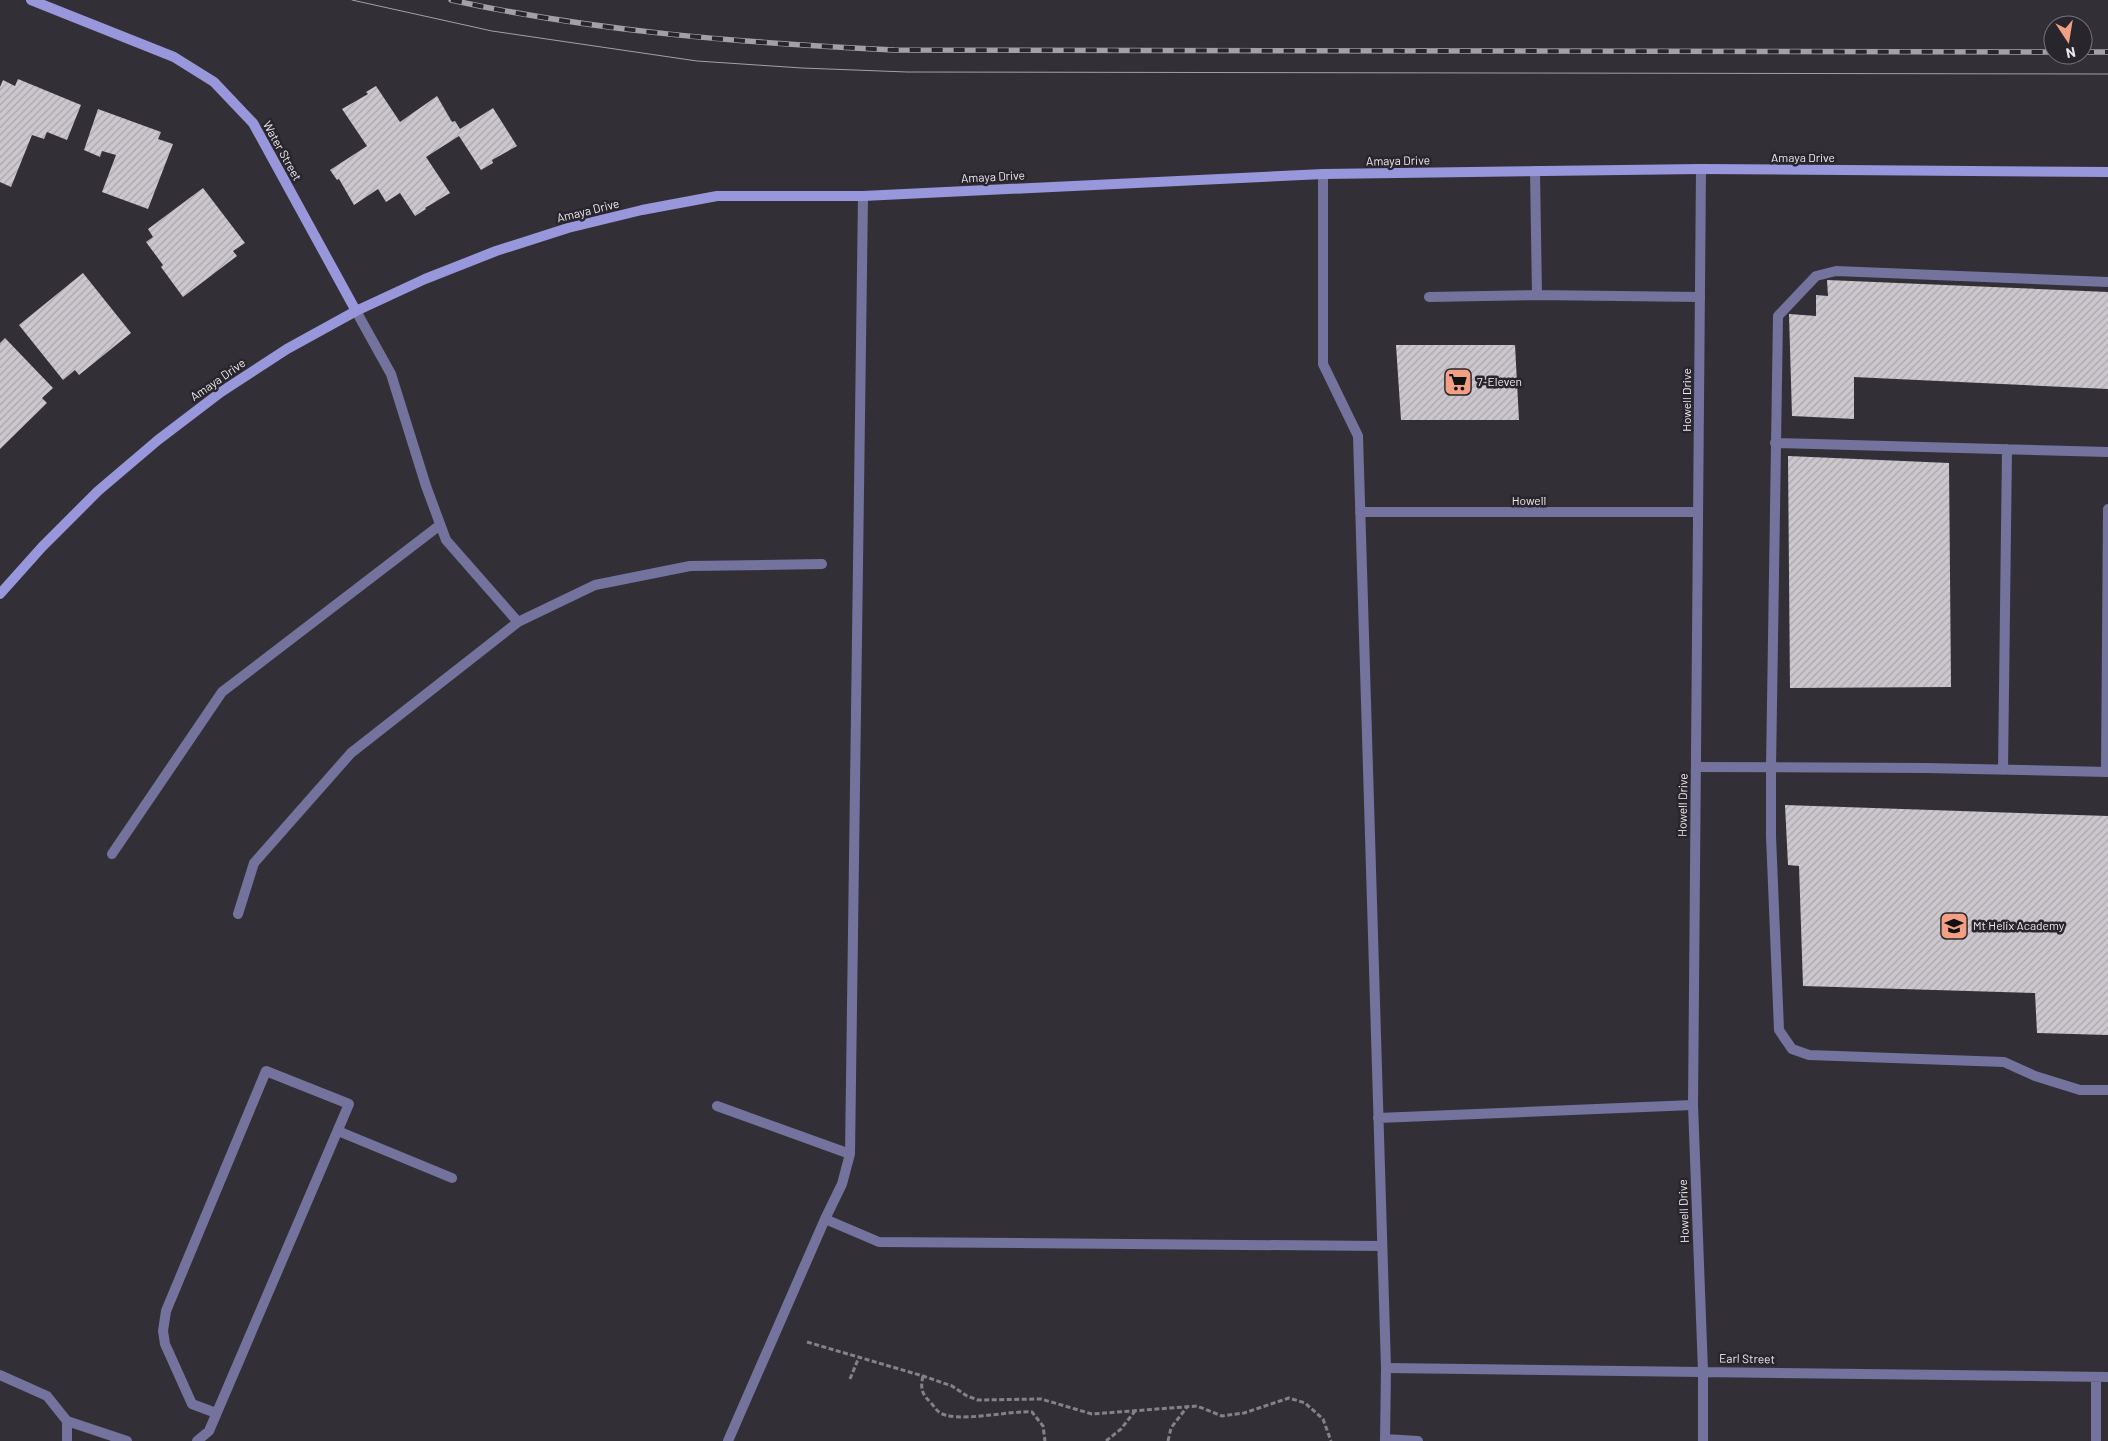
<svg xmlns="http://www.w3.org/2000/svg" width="2108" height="1441" font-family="Barlow,sans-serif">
	<defs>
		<pattern id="building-hatch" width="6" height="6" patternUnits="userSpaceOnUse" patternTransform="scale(1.25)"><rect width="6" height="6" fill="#ccc6cd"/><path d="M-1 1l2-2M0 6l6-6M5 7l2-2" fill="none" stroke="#aaa6ac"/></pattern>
	</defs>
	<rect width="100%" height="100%" fill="#323036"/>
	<path fill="url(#building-hatch)" d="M18 79 81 105 67 140 47 132 44 139 32 135 11 187 0 182V87L3 80 15 86Z
		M376 86 400 122 437 96 452 122 455 121 460 129 493 108 517 146 492 160 493 163 481 170 459 136 426 157 450 193 425 208 426 209 415 216 400 193 386 202 378 189 354 205 339 179 337 180 330 170 367 146 342 109 368 94 366 92Z
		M98 109 161 132 158 139 173 144 148 209 102 192 116 155 102 151 100 157 84 150Z
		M203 188 245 243 233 251 237 256 183 297 161 267 163 265 146 242 153 237 148 229Z
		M83 273 131 333 79 375 75 370 63 380 19 325Z
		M1827 280 2108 292V389L1854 377V419L1792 416 1789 314 1816 316V295L1828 296Z
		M5 338 53 388 42 398 47 403 0 449V343Z
		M1396 345H1515L1519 420H1401Z
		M1788 456 1949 463 1951 687 1790 688Z
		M1785 805 2108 816V1035L2037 1033 2035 993 1803 986 1799 866 1788 865Z"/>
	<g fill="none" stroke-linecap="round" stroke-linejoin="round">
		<path stroke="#848287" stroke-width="3" stroke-dasharray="5 2.5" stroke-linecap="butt" d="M807 1342 923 1376 952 1386 967 1396 978 1400 1041 1399 1092 1414 1197 1406 1222 1416 1244 1413 1289 1398 1305 1403 1323 1419 1331 1441
			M923 1376C920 1389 922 1394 931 1403 934 1406 936 1410 939 1412 954 1424 1012 1410 1032 1412L1043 1426 1045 1441
			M850 1379 859 1357
			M1106 1441 1121 1429 1135 1411
			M1168 1441 1171 1428 1187 1407"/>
		<path stroke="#73739e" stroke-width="10" d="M1323 174V364L1358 436 1386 1368 1385 1441
			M2108 282 1836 271 1816 276 1778 316 1771 768V836L1779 1030 1792 1049 1809 1055 2004 1062 2035 1076 2080 1090H2108
			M1537 295 1700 297
			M1429 297 1537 295 1535 171
			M1775 443 2108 452
			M1360 512H1698
			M518 622 595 585 690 566 822 564
			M1696 767 1926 768 2108 772
			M2003 770 2007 449
			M2106 772 2108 509
			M112 854 222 692 440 525
			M238 914 254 863 351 753 518 622 446 540 426 486 391 374 356 311
			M717 1106 850 1154
			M1378 1118 1693 1105
			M338 1131 452 1178
			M825 1219 879 1242 1382 1246
			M67 1421 127 1441
			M1385 1439 1418 1441
			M197 1441 209 1431 349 1104 266 1071 166 1311 163 1331 165 1344 192 1404 216 1413
			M728 1441 825 1219 842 1184 850 1154 863 196"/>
		<path stroke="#73739e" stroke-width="10" d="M1701 169 1693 1105 1703 1371V1441
			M1386 1368 2108 1377
			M0 1375 47 1396 67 1421V1441
			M2096 1377V1441"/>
		<path stroke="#9897dc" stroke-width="10" d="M31 0 174 57 214 82 253 123 356 311
			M0 594 42 547 98 491 158 440 221 392 287 349 356 311 425 279 496 251 568 228 642 210 717 196H863L1323 174 1701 169 2108 172"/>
		<path stroke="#a3a1a6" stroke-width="1" d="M352 0 492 31 697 61 802 68 907 72 2108 74"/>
		<defs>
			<path id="rail" d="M451 0C597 32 746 43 894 50L2053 52
				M2083 52H2108"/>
		</defs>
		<use href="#rail" stroke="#a3a1a6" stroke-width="5.5"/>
		<use href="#rail" stroke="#28262c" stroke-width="4" stroke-dasharray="11" stroke-linecap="butt"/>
	</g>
	<defs>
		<symbol id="supermarket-square" viewBox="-11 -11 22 22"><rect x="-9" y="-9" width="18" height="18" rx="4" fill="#f39f84" stroke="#28262c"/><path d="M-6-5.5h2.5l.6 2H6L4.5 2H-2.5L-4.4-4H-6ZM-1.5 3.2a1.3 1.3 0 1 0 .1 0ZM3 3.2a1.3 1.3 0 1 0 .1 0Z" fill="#111"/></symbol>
		<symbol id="school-square" viewBox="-11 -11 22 22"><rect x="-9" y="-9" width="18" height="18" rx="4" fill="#f39f84" stroke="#28262c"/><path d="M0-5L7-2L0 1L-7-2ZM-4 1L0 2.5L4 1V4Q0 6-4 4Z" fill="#111"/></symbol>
	</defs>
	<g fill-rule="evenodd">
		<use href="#supermarket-square" x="1442" y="366" width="32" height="32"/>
		<use href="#school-square" x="1938" y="910" width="32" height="32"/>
	</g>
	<g text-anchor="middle" stroke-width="5" stroke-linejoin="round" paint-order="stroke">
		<g font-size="12" fill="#ebe9ed" stroke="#28262c">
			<text transform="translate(282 151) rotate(61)" y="4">Water Street</text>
			<text x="1803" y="162">Amaya Drive</text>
			<text transform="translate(1398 161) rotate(-1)" y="4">Amaya Drive</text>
			<text transform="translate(993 177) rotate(-3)" y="4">Amaya Drive</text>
			<text transform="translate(588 211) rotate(-14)" y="4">Amaya Drive</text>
			<text transform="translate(218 380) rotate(-35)" y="4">Amaya Drive</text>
			<text transform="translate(1687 400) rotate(-90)" y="4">Howell Drive</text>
			<text x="1529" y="505">Howell</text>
			<text transform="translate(1683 805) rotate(-89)" y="4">Howell Drive</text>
			<text transform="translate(1684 1211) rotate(-92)" y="4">Howell Drive</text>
			<text transform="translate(1747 1359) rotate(1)" y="4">Earl Street</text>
		</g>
		<g font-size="12" fill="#ebe9ed" stroke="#28262c" text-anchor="start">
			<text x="1477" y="386">7-Eleven</text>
			<text x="1973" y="930">Mt Helix Academy</text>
		</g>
	</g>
	<g transform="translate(2068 40) rotate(168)"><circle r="24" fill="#28262c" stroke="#767479"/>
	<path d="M0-4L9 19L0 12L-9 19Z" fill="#f39f84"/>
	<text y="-8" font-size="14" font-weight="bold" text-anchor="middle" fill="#ebe9ed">N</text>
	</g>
</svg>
